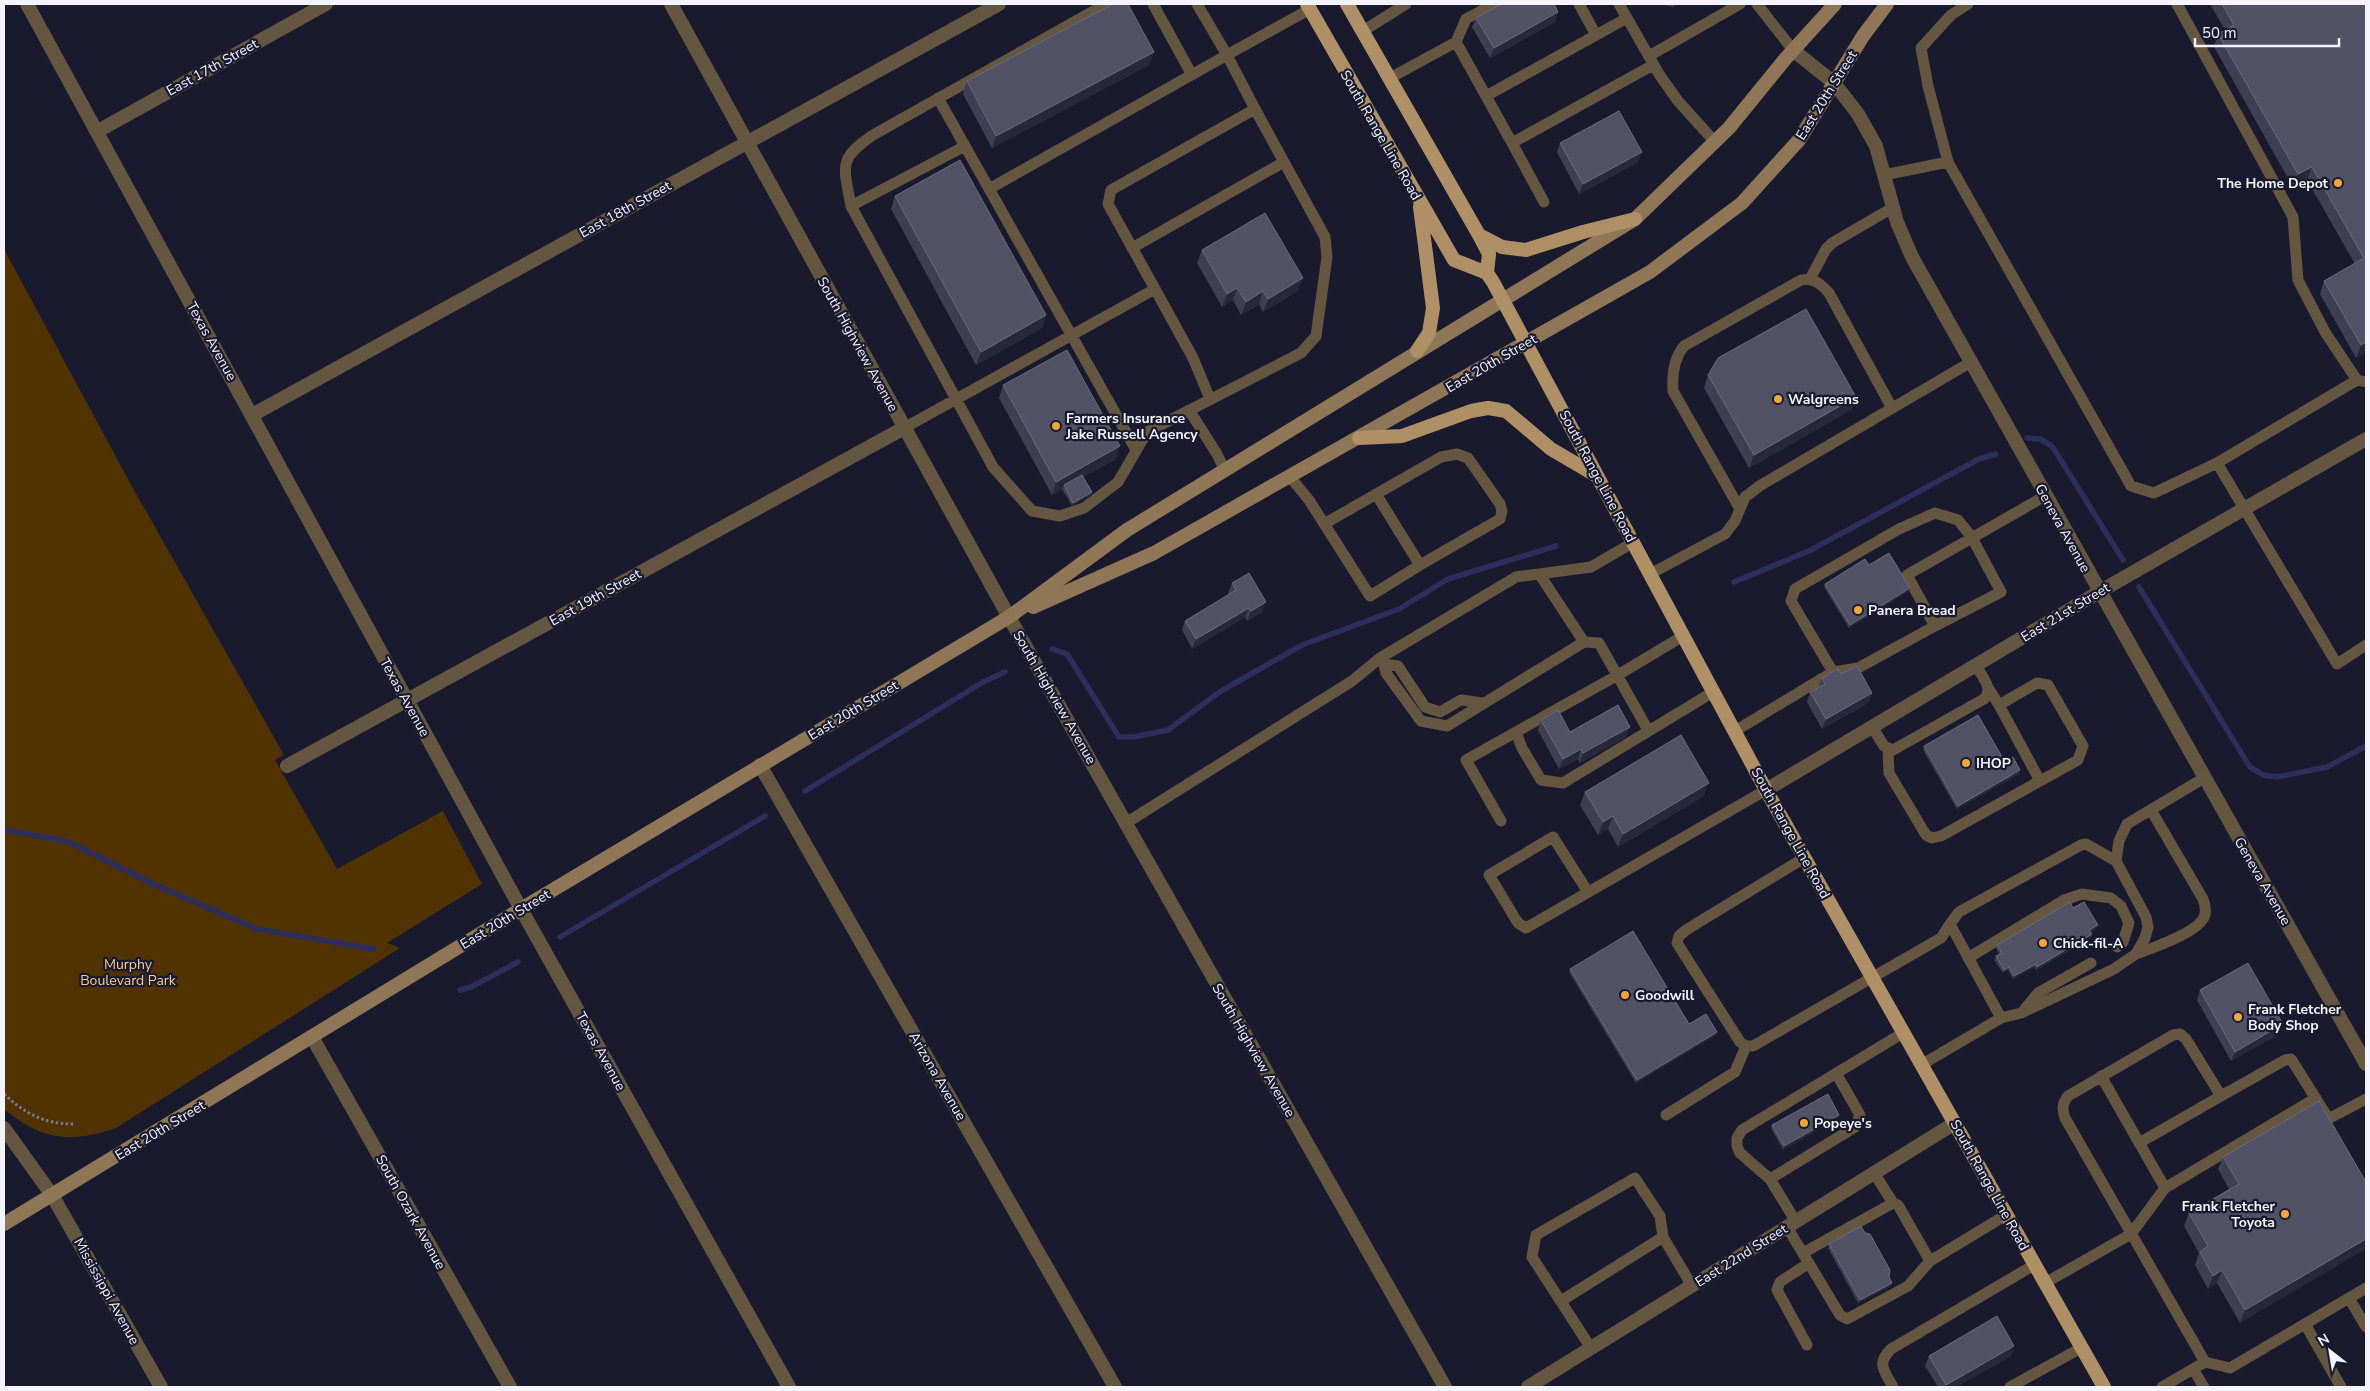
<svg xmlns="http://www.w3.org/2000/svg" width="2370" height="1391" font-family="'Nunito Sans',sans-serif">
	<rect width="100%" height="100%" fill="#191a2d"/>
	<path fill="#513302" d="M4 249 129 481 284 755 275 760 337 869 443 811 482 884 387 943 400 948 116 1128C70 1144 41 1140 4 1109Z"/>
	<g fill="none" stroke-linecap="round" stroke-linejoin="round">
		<path stroke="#2e2e5c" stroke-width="5.5" d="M2027 438 2040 439 2052 446 2123 560
			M1734 582 1809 551 1979 459 1996 454
			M2139 587 2250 767 2263 775 2277 777 2327 767 2366 746
			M1052 649 1067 654 1119 737H1133L1168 730 1221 691 1302 645 1399 609 1448 579 1556 546
			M805 791 983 682 1005 672
			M4 830 67 841 153 884 257 929 374 949
			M560 937 765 816
			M460 990 471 987 518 962"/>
		<path stroke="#777888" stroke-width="3" stroke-dasharray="2.5 2.5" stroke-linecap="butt" d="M4 1094C25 1114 45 1124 74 1124"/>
		<path stroke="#655642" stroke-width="11" d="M1106 4 873 135C837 160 844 166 851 206L993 467 1032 511 1060 516 1084 508 1118 482 1147 432 1301 353 1316 336 1327 257 1325 237 1255 109
			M1153 4 1192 75
			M1579 4 1596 35
			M1619 4 1659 74 1678 101 1715 142
			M1757 4 1793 50
			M1968 4 1951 15 1921 48 1928 86 1948 162 2131 486 2154 493 2217 463 2337 664 2366 645
			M2177 4 2293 217 2298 280 2325 332 2357 380 2366 382
			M1363 31 1406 4
			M1456 42 1466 19 1494 4
			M1649 56 1740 4
			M1390 78 1456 42 1512 143
			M1486 96 1627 18
			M938 98 1136 450
			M1884 175 1948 162
			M989 189 1227 55 1197 4
			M1544 202 1512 143 1653 65
			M851 206 965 146
			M1132 248 1284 162
			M1810 279 1826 249 1832 243 1894 207
			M1155 289 1193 358 1210 399
			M1189 410 1217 454 1224 469
			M904 428 1155 289 1108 204 1111 190 1255 109 1227 55 1310 9
			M2217 463 2357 380
			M1290 477 1309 500 1370 596 1420 565 1376 494
			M1740 509 1673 391C1672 376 1674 358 1684 346L1801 280C1814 278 1820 283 1829 293L1892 408
			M1324 524 1441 457 1457 454 1468 458 1500 504 1502 511 1500 519 1420 565
			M1650 574 1725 534 1735 521 1745 497 1761 485 1971 362
			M1540 575 1584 642
			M1935 626 1858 668 1833 672 1791 601 1795 589 1899 529 1935 513 1958 520 1971 536 2001 592 1935 626 1907 575 2045 496
			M1683 636 1618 675 1516 732 1522 748 1541 780 1563 783 1713 692
			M1380 658 1384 664 1386 673 1421 721 1447 726 1584 642 1599 643 1648 730
			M1384 664 1398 666 1425 707 1440 712 1461 700 1483 703
			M1999 705 2040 781
			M1872 727 1884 746 1893 750 1984 699C1994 688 1982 677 1976 666
			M1735 731 1833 672
			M1888 749 1889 773 1926 835 1932 838 1941 836 2078 760 2083 746 2048 685 2037 683 1999 705 1989 689
			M1501 821 1466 760 1516 732
			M1126 823 1352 681 1380 658 1516 577 1591 567 1634 542
			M2086 844 2116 861 2146 917 2148 927 2145 938 2136 954 2114 969 2021 1013 2001 1018 1950 924 1959 912 2081 845Z
			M1804 858 1686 930 1679 936 1677 943 1740 1042 1746 1046H1753L1941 938 1950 924
			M2116 861 2119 841 2127 824 2204 778
			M1588 892 1553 837 1489 875 1518 923 1526 928 1766 790
			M2136 954C2153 948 2200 932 2205 915 2206 909 2205 904 2203 899L2151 810
			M1968 958 2064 900 2082 894 2111 898 2121 906 2129 923 2123 942 2117 947
			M2024 1010 2038 993 2091 963
			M1921 1065 2001 1018
			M2101 1076 2165 1188
			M1666 1115 1735 1072 1746 1046
			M2328 1119 2366 1099
			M2139 1143 2221 1096
			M1874 1173 1893 1203 1898 1205 1930 1261
			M1770 1179 1855 1127 1860 1115 1836 1073
			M1796 1222 1770 1179 1740 1153 1737 1146V1138L1742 1130 1903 1033
			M1787 1227 1840 1315 1847 1319 1908 1286 1930 1261 2006 1215
			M1803 1253 1893 1203
			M2045 1283 2131 1234 2165 1188 2316 1098
			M2349 1298 2366 1327
			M1561 1301 1663 1237
			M2305 1324 2341 1387
			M1807 1345 1777 1290 1780 1282 1809 1263
			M1591 1348 1532 1257 1536 1235 1635 1178 1660 1216 1663 1237 1692 1286
			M2205 1362 2230 1368 2366 1288
			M1893 1387C1884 1370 1876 1364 1891 1349L2034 1265
			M2010 1387 2081 1348
			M2162 1387 2193 1369
			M2204 1387 2193 1369 2205 1362 2065 1118C2062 1109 2062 1104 2068 1096L2173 1035 2180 1034 2186 1039 2221 1096 2285 1060 2291 1059 2325 1113"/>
		<path stroke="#655642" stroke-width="14" d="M27 4 521 909 789 1387
			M671 4 1009 617 1445 1387
			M1793 50 1834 83 1858 114 1876 146 1897 222 1912 257 2366 1064
			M98 131 326 4
			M252 415 999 4
			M760 765 1115 1387
			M287 766 904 428
			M1766 790 2099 592 2366 439
			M312 1037 510 1387
			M52 1195 161 1387
			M1528 1387 1955 1123"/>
		<path stroke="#655642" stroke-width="14" d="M4 1128 52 1195"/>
		<path stroke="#8f7657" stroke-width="14" d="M1033 607 1154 553 1650 272 1742 203 1799 140 1863 36 1887 4
			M4 1224 521 909 1009 617 1127 530 1635 219 1729 128 1786 58 1835 4"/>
		<path stroke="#af8f66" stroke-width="14" d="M1307 4 1454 260 1487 273 1493 282 1766 790 2104 1387
			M1347 4 1479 235 1489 254 1487 273
			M1479 235 1502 247 1526 250 1583 232 1635 219
			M1417 351 1429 333 1433 308 1420 207
			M1359 438 1402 436 1471 411 1488 408 1506 411 1551 449 1597 476"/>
	</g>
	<path fill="#3e3f53" d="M1659 4H1679L1673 7Z
		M2210 4H2366V352L2356 358 2320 294 2324 281 2355 264 2307 180 2293 187 2214 47 2218 34 2225 30Z
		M1558 12 1555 22 1490 58 1472 27 1476 18Z
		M1154 52 1149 65 992 148 963 94 967 81Z
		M1560 143 1638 162 1579 194 1557 152Z
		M895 196 1046 315 1042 328 976 365 891 209Z
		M1202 250 1298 291 1263 312 1259 304 1241 315 1233 300 1222 307 1197 263Z
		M1708 375 1856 397 1851 410 1749 468 1704 388Z
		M1003 385 1116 459 1083 477 1092 492 1091 495 1072 506 1062 489 1052 495 999 398Z
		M1869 565 1910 588 1909 591 1849 628 1824 587 1825 584Z
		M1232 583 1262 612 1247 621 1245 617 1192 649 1182 630 1185 621 1230 595 1228 593Z
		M1841 674 1872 693 1868 703 1822 729 1807 702 1810 692 1818 688 1822 678Z
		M1541 720 1570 732 1630 727 1626 737 1580 763 1578 759 1559 769 1538 730Z
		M1924 746 2019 774 1957 809 1923 750Z
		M1585 792 1704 796 1618 847 1608 829 1598 835 1580 805Z
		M2073 908 2096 928 2091 932 2092 934 2091 938 2036 970 2034 967 2013 979 2008 970 2003 973 1994 960 1996 956 1999 954 1996 948 1997 945Z
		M1570 969 1716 1035 1636 1083 1569 972Z
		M2200 990 2279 1034 2231 1061 2197 1000Z
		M1839 1115 1838 1118 1783 1150 1771 1128 1772 1125Z
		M2223 1157 2366 1182 2240 1323 2217 1283 2208 1289 2195 1265 2199 1253 2184 1226 2189 1213 2229 1189 2218 1169Z
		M1829 1244 1889 1277 1891 1286 1858 1303 1828 1248Z
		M1929 1356H2011L1956 1387H1938L1925 1366Z"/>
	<path fill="#27283c" d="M1674 4H1679L1673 7Z
		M1558 12 1555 22 1490 58 1494 48Z
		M1154 52 1149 65 992 148 996 136Z
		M1642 152 1638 162 1579 194 1583 184Z
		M2312 167 2307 180 2293 187 2298 174Z
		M1303 278 1298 291 1263 312 1268 299Z
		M1237 288 1233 300 1222 307 1227 294Z
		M1263 291 1259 304 1241 315 1246 302Z
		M1046 315 1042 328 976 365 981 352Z
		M2366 342V352L2356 358 2361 345Z
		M1856 397 1851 410 1749 468 1754 455Z
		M1120 446 1116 459 1065 487 1064 485 1062 489 1052 495 1056 482Z
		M1092 492 1091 495 1072 506 1073 503Z
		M1910 588 1909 591 1849 628 1850 625Z
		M1266 602 1262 612 1247 621 1251 611Z
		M1249 608 1245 617 1192 649 1196 639Z
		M1872 693 1868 703 1822 729 1826 719Z
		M1630 727 1626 737 1580 763 1583 753Z
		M1581 749 1578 759 1559 769 1563 759Z
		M2020 770 2019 774 1957 809 1958 806Z
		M1709 783 1704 796 1618 847 1623 834Z
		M1613 816 1608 829 1598 835 1603 822Z
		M2098 925 2096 928 2088 933 2089 930Z
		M2092 934 2091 938 2036 970 2037 967Z
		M2036 964 2034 967 2013 979 2014 976Z
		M2009 967 2008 970 2003 973 2004 970Z
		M2283 1024 2279 1034 2231 1061 2235 1052Z
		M1717 1032 1716 1035 1636 1083 1637 1080Z
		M1839 1115 1838 1118 1783 1150 1784 1146Z
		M2366 1239V1249L2240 1323 2245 1310Z
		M2222 1270 2217 1283 2208 1289 2213 1276Z
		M1892 1283 1891 1286 1858 1303 1860 1300Z
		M2014 1346 2011 1356 1956 1387H1945L1946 1385Z"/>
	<path fill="#515265" stroke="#6a6c7e" d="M1113 4H1128L1154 52 996 136 967 81Z
		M1501 4H1554L1558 12 1494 48 1476 18Z
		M2222 4H2366V342L2361 345 2324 281 2364 258 2312 167 2298 174 2218 34 2234 25Z
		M1619 111 1642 152 1583 184 1560 143Z
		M960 160 1046 315 981 352 895 196Z
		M1265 213 1303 278 1268 299 1263 291 1246 302 1237 288 1227 294 1202 250Z
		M1806 309 1856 397 1754 455 1708 375 1718 358Z
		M1067 350 1120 446 1056 482 1003 385Z
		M1082 475 1092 492 1073 503 1064 485Z
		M1889 553 1910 588 1850 625 1825 584 1865 559 1869 565Z
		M1249 573 1266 602 1251 611 1249 608 1196 639 1185 621 1236 590 1232 583Z
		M1857 666 1872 693 1826 719 1810 692 1825 684 1822 678 1837 669 1841 674Z
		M1618 705 1630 727 1583 753 1581 749 1563 759 1541 720 1558 710 1570 732Z
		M1978 715 2005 762 2013 757 2020 770 1958 806 1924 746Z
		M1681 735 1709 783 1623 834 1613 816 1603 822 1585 792Z
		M2070 902 2073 908 2084 902 2098 925 2089 930 2092 934 2037 967 2036 964 2014 976 2009 967 2004 970 1996 956 2002 953 1997 945Z
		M1633 931 1689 1024 1706 1014 1717 1032 1637 1080 1570 969Z
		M2248 963 2283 1024 2235 1052 2200 990Z
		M1828 1094 1839 1115 1784 1146 1772 1125Z
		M2319 1101 2366 1182V1239L2245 1310 2222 1270 2213 1276 2200 1252 2208 1246 2189 1213 2239 1184 2223 1157Z
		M1861 1226 1865 1233 1870 1234 1890 1270 1889 1277 1892 1283 1860 1300 1829 1244Z
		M1997 1316 2014 1346 1946 1385 1929 1356Z"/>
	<g fill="#efa73d" stroke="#191a2d" stroke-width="2">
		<circle cx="2338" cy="183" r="5"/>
		<circle cx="1778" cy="399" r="5"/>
		<circle cx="1056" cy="426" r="5"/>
		<circle cx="1858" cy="610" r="5"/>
		<circle cx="1966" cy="763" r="5"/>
		<circle cx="2043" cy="943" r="5"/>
		<circle cx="1625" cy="995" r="5"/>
		<circle cx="2238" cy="1017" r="5"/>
		<circle cx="1804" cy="1123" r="5"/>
		<circle cx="2285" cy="1214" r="5"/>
	</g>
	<g text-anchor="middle" stroke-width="4.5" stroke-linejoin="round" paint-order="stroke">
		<g font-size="14" fill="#f3f4ff" stroke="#191a2d">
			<text transform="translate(212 67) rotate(-29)" y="5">East 17th Street</text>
			<text transform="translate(1826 95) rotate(-58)" y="5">East 20th Street</text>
			<text transform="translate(1381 135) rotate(60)" y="5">South Range Line Road</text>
			<text transform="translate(625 209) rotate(-29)" y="5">East 18th Street</text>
			<text transform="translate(212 341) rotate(61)" y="5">Texas Avenue</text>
			<text transform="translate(858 344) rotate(61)" y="5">South Highview Avenue</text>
			<text transform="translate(1491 363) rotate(-30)" y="5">East 20th Street</text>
			<text transform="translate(1598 476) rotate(62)" y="5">South Range Line Road</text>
			<text transform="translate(2063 528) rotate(61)" y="5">Geneva Avenue</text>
			<text transform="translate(595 597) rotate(-29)" y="5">East 19th Street</text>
			<text transform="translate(2065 612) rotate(-31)" y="5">East 21st Street</text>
			<text transform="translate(405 697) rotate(61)" y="5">Texas Avenue</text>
			<text transform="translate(1055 697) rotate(60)" y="5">South Highview Avenue</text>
			<text transform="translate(853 710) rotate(-31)" y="5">East 20th Street</text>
			<text transform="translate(1791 833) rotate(61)" y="5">South Range Line Road</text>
			<text transform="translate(2263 881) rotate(60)" y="5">Geneva Avenue</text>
			<text transform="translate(505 919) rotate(-31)" y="5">East 20th Street</text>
			<text transform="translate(1254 1050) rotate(60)" y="5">South Highview Avenue</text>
			<text transform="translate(601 1051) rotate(61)" y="5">Texas Avenue</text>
			<text transform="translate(938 1076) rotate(60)" y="5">Arizona Avenue</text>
			<text transform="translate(160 1130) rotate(-31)" y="5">East 20th Street</text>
			<text transform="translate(1990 1185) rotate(61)" y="5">South Range Line Road</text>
			<text transform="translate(411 1212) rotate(61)" y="5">South Ozark Avenue</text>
			<text transform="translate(1741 1255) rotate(-32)" y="5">East 22nd Street</text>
			<text transform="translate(107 1291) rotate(61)" y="5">Mississippi Avenue</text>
		</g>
		<g font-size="14" font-weight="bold" fill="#f3f4ff" stroke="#191a2d" text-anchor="start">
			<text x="2328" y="188" text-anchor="end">The Home Depot</text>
			<text x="1788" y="404">Walgreens</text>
			<text x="1066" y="423">Farmers Insurance<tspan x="1066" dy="16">Jake Russell Agency</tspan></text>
			<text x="1868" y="615">Panera Bread</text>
			<text x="1976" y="768">IHOP</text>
			<text x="2053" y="948">Chick-fil-A</text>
			<text x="1635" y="1000">Goodwill</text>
			<text x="2248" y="1014">Frank Fletcher<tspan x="2248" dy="16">Body Shop</tspan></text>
			<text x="1814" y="1128">Popeye's</text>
			<text x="2275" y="1211" text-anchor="end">Frank Fletcher<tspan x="2275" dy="16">Toyota</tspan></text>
		</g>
		<g font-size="14" fill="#f9cc94" stroke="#191a2d">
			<text x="128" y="969">Murphy<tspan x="128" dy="16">Boulevard Park</tspan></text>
		</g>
	</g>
	<rect width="2370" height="1391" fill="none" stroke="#f3f4ff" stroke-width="10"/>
	<g transform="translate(2330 1351) rotate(329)" stroke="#191a2d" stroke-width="4" paint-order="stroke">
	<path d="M0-4L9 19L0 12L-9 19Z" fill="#f3f4ff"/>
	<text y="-8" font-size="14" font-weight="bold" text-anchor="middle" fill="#f3f4ff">N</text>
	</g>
	<path d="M2195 38v8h144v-8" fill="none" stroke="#f3f4ff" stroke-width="2.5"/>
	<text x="2202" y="38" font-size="15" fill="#f3f4ff" stroke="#191a2d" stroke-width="4" paint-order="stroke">50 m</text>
</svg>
